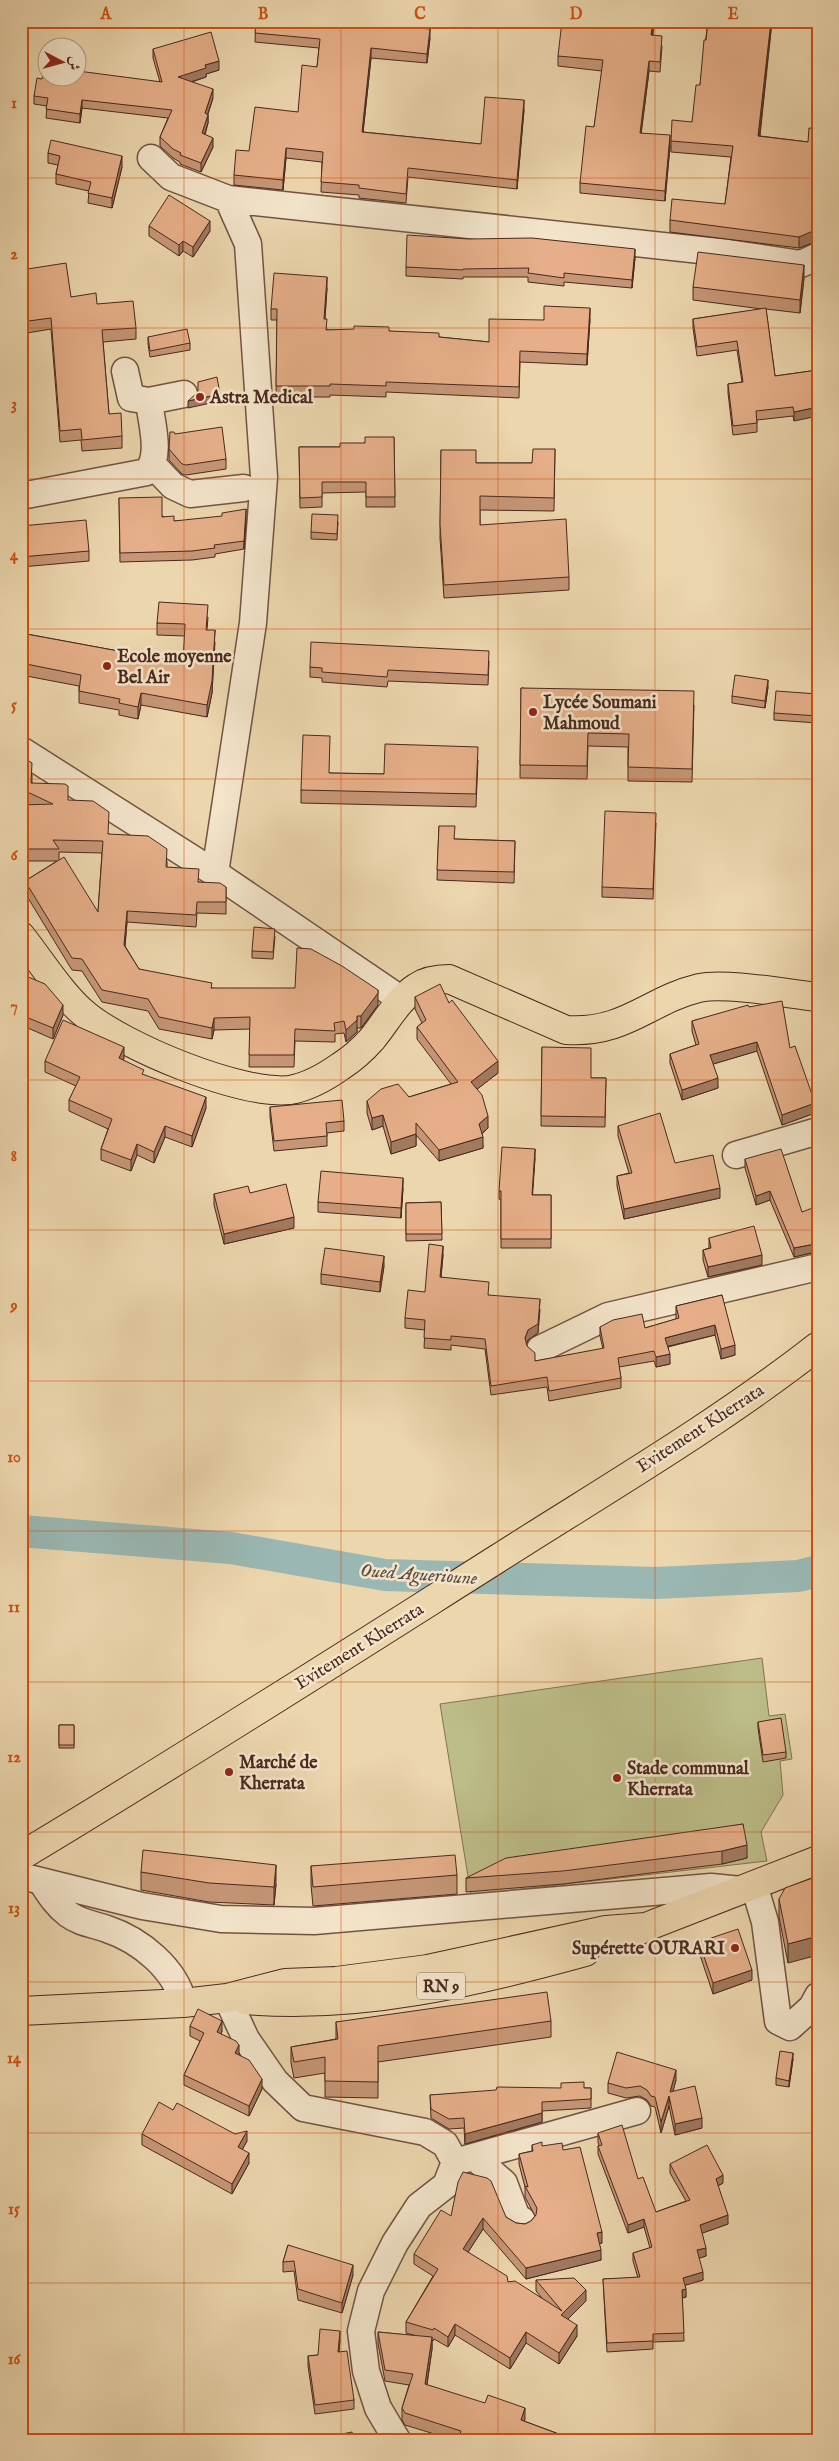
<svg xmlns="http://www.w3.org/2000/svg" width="839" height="2461" font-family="'IM FELL English',Amiri,serif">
	<rect width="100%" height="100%" fill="#ecd6ae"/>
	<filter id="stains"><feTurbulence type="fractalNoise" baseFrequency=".004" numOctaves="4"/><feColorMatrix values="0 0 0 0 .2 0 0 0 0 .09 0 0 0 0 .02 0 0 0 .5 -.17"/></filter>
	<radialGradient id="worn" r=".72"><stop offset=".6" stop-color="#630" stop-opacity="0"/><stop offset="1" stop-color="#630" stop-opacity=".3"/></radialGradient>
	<path fill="#bcbd88" stroke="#827352" d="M762 1658 769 1716 785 1714 792 1759 780 1761 783 1795 761 1832 767 1861 471 1895 440 1704Z"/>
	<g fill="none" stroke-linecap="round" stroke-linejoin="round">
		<path stroke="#9ab7b3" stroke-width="32" d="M21 1531 231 1548 385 1575 656 1583 798 1576 818 1571"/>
		<defs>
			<path id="minor" d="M151 158 171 177 228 199 248 244 264 477 253 623 215 873 402 1000
				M228 199 728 253 801 264 818 256
				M125 371 131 398 149 401
				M153 465 173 486 190 494 244 488
				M21 496 147 472C162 455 151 422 149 401L184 394
				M21 750 215 873
				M736 1155 818 1131
				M540 1349 608 1316 818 1267
				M21 1876 142 1906 221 1919 314 1921 711 1887 741 1890
				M41 1881C49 1893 56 1905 68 1914 80 1923 93 1924 107 1929 140 1940 176 1969 183 2003
				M754 1885 765 1922 778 2021 790 2027 812 2007 818 1996
				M227 1998 246 2039 275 2081 303 2108 425 2132 445 2144 455 2162 446 2185 419 2206 395 2243 371 2291 361 2331 366 2371 378 2408 397 2440
				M474 2157 504 2183 517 2218 522 2220
				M455 2162 637 2111"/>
			<path id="major" d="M21 936C40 960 63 997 86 1015 125 1047 240 1095 290 1090 307 1087 327 1076 341 1066 352 1059 364 1048 372 1039 386 1022 398 999 417 987 427 980 438 979 449 979L566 1030C625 1034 649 1000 699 988 726 982 788 994 818 997
				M21 1856C181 1760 339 1659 497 1559 605 1490 717 1425 818 1346
				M630 1935 646 1927 818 1860
				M246 2000C360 2010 476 1982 585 1952
				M21 2011 183 2003 227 1998 285 1983 336 1981 428 1969 606 1930 646 1927"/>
		</defs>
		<use href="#minor" stroke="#715441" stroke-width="29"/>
		<use href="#major" stroke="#48291d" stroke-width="30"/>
		<use href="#minor" stroke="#f3e4ca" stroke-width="26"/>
		<use href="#major" stroke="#ecd6ae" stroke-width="28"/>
	</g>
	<path fill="#c69676" stroke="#48291d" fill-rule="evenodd" d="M256 21H389V25L430 38 427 63 371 58 363 132 481 144 524 110 517 189 408 177 406 203 359 198V195L321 192 322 162 286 158 283 190 234 185V175L249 151 298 112 317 67 319 48 255 42Z
		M654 21 653 35 662 46 660 72 649 71 641 133 670 146 665 201 580 193V183L594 127 602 71 558 66V56Z
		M708 21H772L760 136 808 142 818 129V229H816L815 242 799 248 670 232V220L725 204 731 157 671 152V141L692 122 700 85Z
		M153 49 219 70 206 74V77L192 82 213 98 208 114V123L205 135 213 147 201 172 180 164V162L173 158 160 146V137L168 118 82 108 80 123 46 118 47 106 34 104V96L42 79 160 82 153 58Z
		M48 153 122 167 112 208 88 203 89 191 56 184V174L58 165 48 163Z
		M149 226 210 231 193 257 183 251 179 256 149 236Z
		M635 258 632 288 564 282V286L528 282V277H463V279L406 276V267Z
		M21 270 71 297 97 304 136 328V339L103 342 109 414 122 436V448L82 451 81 440 60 442 51 329 21 334Z
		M804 278 800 313 766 309 775 376 818 370 794 421 793 416 757 420V432L733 435 728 393V384L742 382 737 350 697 356 693 328V319L762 309 693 300V287Z
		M327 288 325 319 327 330 389 331 439 337 489 342 544 320 590 319 587 365 520 362 519 398 386 392V397L330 395V397H276L277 320H271V309Z
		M148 337 190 343V350L150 357 148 344Z
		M175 434 226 459V469L186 475 182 474 169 460V449Z
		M394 437 395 507H366V492L322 493V507L300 508 299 447H340L365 443Z
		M555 449 554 511 480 510V525L569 577V590L444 598 440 538 441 450 476 463H532Z
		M119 498 174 521 246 518 244 549 215 554V557L192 560 120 562Z
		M338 522 337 540 311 539V532Z
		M21 526 89 551V561L21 567Z
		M208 617 207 630 215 642 212 693 207 717 141 705 138 719 119 715V710L79 703V686L21 675V633L183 663 185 636 157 635V623Z
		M489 661 488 685 388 681 387 687 322 682V678L310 677V667Z
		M768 687 765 708 732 703V696Z
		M521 688 694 705 692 782 628 781V747L588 746 587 779 520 778Z
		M818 694V723L774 720V713Z
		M21 757 32 775V783L68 800 109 834 167 861V867L199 882 226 887V914L197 913 196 927 127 922 125 946 139 969 212 988 378 1005 361 1028H357V1032L346 1042 344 1033 335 1034V1042L295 1041 294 1067H249L250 1029 214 1030 212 1039 159 1029 148 1011 102 1002 82 971 72 970 25 893V881L57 861H21V805H30L21 801ZM59 852 102 853 98 912 59 860Z
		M478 760 476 807 301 803V790L329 773 384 774Z
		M656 823 653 899 602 897V887Z
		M439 826 455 839 515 841 514 883 437 880Z
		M275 936 273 959 252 958V951Z
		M21 974 63 1015 53 1039 21 1025Z
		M415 997 449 1003 498 1073 477 1089 488 1128 482 1134 483 1148 439 1161 416 1135V1146L391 1154 383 1126 372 1130 367 1113V1101L409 1097 451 1084 417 1039V1027L422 1023 415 1009Z
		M749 1007 790 1048 815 1113 782 1125 757 1051 713 1064 718 1088 682 1100 670 1063V1054L696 1045 692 1031V1021Z
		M542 1047 591 1078H606L605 1127 541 1126Z
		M124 1058 123 1060 144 1075 206 1108 192 1147 165 1137 154 1163 137 1155 131 1171 101 1160V1149L108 1129 69 1111V1100L76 1086 45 1072V1061Z
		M270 1107 344 1121V1131L327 1133V1146L274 1151 270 1117Z
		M618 1126 720 1198 624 1219 617 1186V1176L629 1173 618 1136Z
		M535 1158 532 1195H551V1248H501V1200L499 1199V1191Z
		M745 1159 802 1212 818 1213V1253L815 1252 794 1257 770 1200 756 1205 745 1168Z
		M403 1188 401 1218 318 1212V1202Z
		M250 1193 294 1228 224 1244 214 1205V1194Z
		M441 1202 442 1240 406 1241V1203Z
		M709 1238 762 1265 708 1277 703 1260V1250L709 1248Z
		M443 1255 441 1277 488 1295 540 1309 538 1333 528 1340 526 1344 535 1361 603 1349 600 1336V1327L645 1328 676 1319V1306L722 1295 735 1355 721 1359 715 1335 668 1347 670 1364 656 1367 654 1361 619 1367 621 1378V1388L549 1401 547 1387 491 1395 485 1349 451 1345V1350L424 1348 425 1330 405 1328V1318L425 1292Z
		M384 1266 380 1292 321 1284V1274Z
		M758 1722 786 1752V1758L763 1762 758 1728Z
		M59 1725H74V1748H59Z
		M743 1824 747 1858 722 1864 563 1884 466 1892V1878Z
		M311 1866 457 1875V1894L313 1906 311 1885Z
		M141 1872 276 1884 274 1905 209 1902 141 1890Z
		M818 1876 788 1963 779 1917V1899Z
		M699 1942 752 1980 713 1994 699 1952Z
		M551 2021V2037L378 2062V2098L325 2097V2073L294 2078 291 2063V2047L336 2039V2022Z
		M190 2026 222 2031 221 2034 239 2055 262 2089 249 2116 184 2085V2075L200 2041 190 2036Z
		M793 2059 789 2087 776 2085V2078Z
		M676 2080 673 2091 702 2128 675 2135 669 2106 661 2133 655 2107 651 2106 647 2100 640 2096 626 2098 608 2093V2083Z
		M584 2088H591V2108L542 2111V2122L465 2144 464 2128 449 2129 431 2118 430 2095Z
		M173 2110 235 2134 247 2141 242 2150 249 2163 232 2194 142 2145V2134Z
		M598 2133 638 2179 656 2212 686 2201 670 2173V2164L723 2183 718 2186 728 2224 702 2233 706 2256 699 2258 703 2280 685 2285 686 2297 682 2298 684 2341 653 2342V2349L607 2352 603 2279 638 2278 633 2261V2253L650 2248 644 2227 628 2233 598 2154V2146H599L598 2142Z
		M532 2145 563 2150 602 2243H599L601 2260 526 2279 483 2229 468 2252 508 2282 542 2298 536 2291V2280L586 2301 568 2319 577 2336 559 2364 526 2343 510 2369 455 2335 448 2347 434 2339 433 2341 432 2340V2349L427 2385 525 2419 524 2421 575 2440H454L405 2425 402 2420V2408L409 2385 385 2381 378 2344V2332L417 2336 406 2333V2322L433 2276 414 2264V2254L451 2216 506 2217 516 2223 525 2224 531 2221 535 2216 525 2197V2187L519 2164V2154L532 2151Z
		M288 2245 353 2275 342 2313 298 2300 294 2271 283 2272V2262Z
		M340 2340 339 2352 354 2400V2409L315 2414 308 2366V2356L318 2355Z"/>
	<path fill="#a17a60" stroke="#48291d" d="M653 21H654L651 46V35Z
		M771 21H772L758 147V136Z
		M430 29V38L427 63V54Z
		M371 48V58L362 142V132Z
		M219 61V70L206 74V77L178 86V77L205 65Z
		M649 61V71L640 143V133Z
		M213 89V98L205 122V113Z
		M82 100V108L80 123V114Z
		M524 100V110L517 189V180Z
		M208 115V123L202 142V133Z
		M670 135V146L665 201V191Z
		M213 138V147L201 172V163Z
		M286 148V158L283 190V180Z
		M122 156V167L112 208V198Z
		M816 218 815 242 799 248V237Z
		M210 221V231L193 257V247Z
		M183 241V251L179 256V245Z
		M635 249V258L632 288V280Z
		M804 265V278L800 313V300Z
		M327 277V288L324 330V319Z
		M590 308V319L587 365V354Z
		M220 394V401L188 408V401Z
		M818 407V416L794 421V412Z
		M246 509V518L244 549V541Z
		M215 630 212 693 207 717V705Z
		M768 680V687L765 708V701Z
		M141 693V705L138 719V707Z
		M127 911V922L124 957V945Z
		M378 990V1005L361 1028V1016Z
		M63 1005V1015L53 1039V1028Z
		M357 1016V1032L346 1042V1030Z
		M214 1018V1030L212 1039V1028Z
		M757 1042V1051L710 1065V1055Z
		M124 1047V1058L119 1069V1058Z
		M498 1061V1073L471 1094V1082Z
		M718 1078V1088L682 1100V1090Z
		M206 1097V1108L192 1147V1136Z
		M815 1103V1113L782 1125V1115Z
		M383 1115V1126L372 1130V1118Z
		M488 1116V1128L479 1136V1124Z
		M165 1126V1137L154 1163V1152Z
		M416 1134V1146L391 1154V1142Z
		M483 1137V1148L439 1161V1150Z
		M137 1144V1155L131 1171V1160Z
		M535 1149V1158L532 1204V1195Z
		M403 1178V1188L401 1218V1208Z
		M720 1188V1198L624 1219V1209Z
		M770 1191V1200L756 1205V1196Z
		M294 1217V1228L224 1244V1234Z
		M815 1244V1252L794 1257V1248Z
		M443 1246V1255L440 1287V1277Z
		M762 1255V1265L708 1277V1267Z
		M384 1256V1266L380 1292V1282Z
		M540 1299 538 1333 528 1340 525 1347V1338Z
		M715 1325V1335L665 1347V1338Z
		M735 1345V1355L721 1359V1349Z
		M670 1354V1364L656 1367V1357Z
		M747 1845V1858L722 1864V1851Z
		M276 1865V1884L274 1905V1887Z
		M818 1936V1955L788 1963V1944Z
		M752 1970V1980L713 1994V1983Z
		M222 2021V2031L217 2042V2032Z
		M239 2045V2055L235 2053Z
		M793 2053V2059L789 2087V2081Z
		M676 2070V2080L670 2102V2092Z
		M262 2079V2089L249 2116V2106Z
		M669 2096V2106L661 2133V2122Z
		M542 2113V2122L465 2144V2134Z
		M702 2118V2128L675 2135V2124Z
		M247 2131V2141L238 2157V2147Z
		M249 2153V2163L232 2194V2184Z
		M723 2175V2183L716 2187V2179Z
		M728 2215V2224L700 2234V2225Z
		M483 2218V2229L463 2260V2249Z
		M644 2219V2227L628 2233V2225Z
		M602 2232V2243L597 2244V2233Z
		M706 2248V2256L697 2259V2250Z
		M601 2250V2260L526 2279V2268Z
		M353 2265V2275L342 2313V2303Z
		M703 2272V2280L683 2286V2278Z
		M686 2289V2297L682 2298V2290Z
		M586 2290V2301L561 2326V2315Z
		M455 2324V2335L448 2347V2337Z
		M577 2325V2336L559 2364V2353Z
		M340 2331V2340L338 2361V2352Z
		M526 2332V2343L510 2369V2358Z
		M432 2337V2349L425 2396V2384Z
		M525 2408V2419L521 2431V2420Z"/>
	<path fill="#e6af89" stroke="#48291d" d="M256 21H388V25L430 29 427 54 371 48 362 132 481 144 485 97 524 100 517 180 408 168 406 194 359 188V185L321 182 323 152 286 148 283 180 234 175 236 150 249 151 255 107 298 112 302 65 317 67 320 39 255 33Z
		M562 21H653L651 35 662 36 660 62 649 61 640 133 670 135 665 191 580 183 586 126 594 127 603 60 558 56Z
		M708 21H771L758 136 808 142 809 128 818 129V218H816L815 230 799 237 670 220 672 199 725 204 733 146 671 141 672 120 692 122 696 85H700L704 40H706Z
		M211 32 219 61 205 65 206 68 178 77 213 89 205 113 208 115 202 133 213 138 201 163 180 155 181 153 173 149 160 137 172 110 82 100 80 114 46 109 48 98 34 96 37 78 42 79 44 67 48 68V78H78V71L162 82 153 49Z
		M51 140 122 156 112 198 88 193 91 182 56 174 60 156 48 153Z
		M169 195 210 221 193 247 183 241 179 245 149 226Z
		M407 235 469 239 532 238 635 249 632 280 564 273V278L528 273 529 268 463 269V270L406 267Z
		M698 252 804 265 800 300 693 287Z
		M66 263 71 297 96 293 97 304 133 301 136 328 102 330 109 414 121 413 122 436 82 440 81 429 60 431 51 318 21 322V270Z
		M274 273 327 277 324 319H327L326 330 354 329V326L389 327V331L439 333V337L489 342V319L544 320V306L590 308 587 354 520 351 519 387 386 382V386L330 384V386H276L277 309H271Z
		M766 308 775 376 818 370V407L794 412 793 407 756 411 757 423 733 426 728 384 743 382 737 341 697 347 693 319Z
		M187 329 190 343 150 351 148 337Z
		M217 377 220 394 188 401 198 392V382Z
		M222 427 226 459 186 465 182 464 169 449 170 432H174L175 434Z
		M365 437H394L395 497H366V482H322V497L300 498 299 447H340V443H365Z
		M533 449H555L554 498 480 496V525L566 519 569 577 444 585 440 524 441 450H476V463H532Z
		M162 497V517L174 516V521L222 516V513L246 509 244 541 214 545 215 548 192 551 120 553 119 498Z
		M312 514 338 515 337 534 311 532Z
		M86 520 89 551 21 557V526Z
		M159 602 208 605 206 630H215L212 681 207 705 141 693 138 707 119 703 120 699 79 691 81 675 21 663V633L183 663 185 624 157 623Z
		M311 642 489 651 488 675 388 670 387 677 322 672V668L310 667Z
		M735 675 768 680 765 701 732 696Z
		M521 688 694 691 692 769 628 767 629 734 588 733 587 766 520 765Z
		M776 691 818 694V716L774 713Z
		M303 735 330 736 329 773 384 774 385 744 478 747 476 794 301 790Z
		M21 757H23L32 763 31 783 65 784 68 786V800L93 801 109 812 108 834 148 836 167 849 166 867 199 869 198 882 220 883 226 887V902H197L196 915 127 911 124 945 139 969 212 983 211 988H295L297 948 311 949 342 966 378 990V993L361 1016H357V1020L346 1030 344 1021 334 1023 335 1031 295 1029 294 1055H249L250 1017 214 1018 212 1028 159 1017 148 999 102 990 82 959 72 958 25 881 64 857 98 912 103 841 53 840 59 849H21V805L53 804 21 789Z
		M605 811 656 813 653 889 602 887Z
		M439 826H455L454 839 515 841 514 872 437 870Z
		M254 927 275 929 273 952 252 951Z
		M21 974 45 984 63 1005 53 1028 21 1015Z
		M440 984 449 1003 452 1000 498 1061 471 1082 482 1095 488 1116 479 1124 483 1137 439 1150 416 1123V1134L391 1142 383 1115 372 1118 367 1101 381 1089 398 1084 409 1097 458 1082 417 1027 426 1020 415 997Z
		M782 1001 790 1048 795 1046 815 1103 782 1115 757 1042 710 1055 718 1078 682 1090 670 1054 699 1044 692 1021 748 1005 749 1007Z
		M63 1020 124 1047 119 1058 144 1070 142 1074 206 1097 192 1136 165 1126 154 1152 137 1144 131 1160 101 1149 112 1119 69 1100 80 1077 45 1061Z
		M542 1047 591 1048V1078H606L605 1117 541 1116Z
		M342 1100 344 1121 326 1123 327 1136 274 1141 270 1107Z
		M660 1113 675 1163 713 1155 720 1188 624 1209 617 1176 632 1173 618 1126Z
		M502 1147 535 1149 532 1195H551V1239H501V1191H499Z
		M781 1149 802 1212 815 1207 818 1213V1244H815L794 1248 770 1191 756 1196 745 1159Z
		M321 1171 403 1178 401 1208 318 1202Z
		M286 1184 294 1217 224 1234 214 1194 248 1186 250 1193Z
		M441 1202 442 1234H406V1203Z
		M754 1226 762 1255 708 1267 703 1250 711 1248 709 1238Z
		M429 1244 443 1246 440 1277 489 1282 488 1295 540 1299 538 1324 528 1330 525 1338 527 1346 535 1353V1361L604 1348 600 1327 613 1320 642 1314 645 1328 679 1318 676 1306 722 1295 735 1345 721 1349 715 1325 665 1338 670 1354 656 1357 654 1351 618 1358 621 1378 549 1391 547 1377 491 1386 485 1339 451 1336V1340L424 1338 425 1320 405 1318 408 1290 425 1292Z
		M325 1248 384 1256 380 1282 321 1274Z
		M781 1718 786 1752 763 1755 758 1722Z
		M59 1725H74V1745H59Z
		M743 1824 747 1845 722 1851 563 1871 466 1878 506 1858Z
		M143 1850 276 1865 274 1887 209 1883 141 1872Z
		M455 1855 457 1875 313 1887 311 1866Z
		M818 1876V1914L816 1915 818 1927V1936L788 1944 779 1899 785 1888Z
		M738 1929 752 1970 713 1983 699 1942Z
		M547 1992 551 2021 378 2046V2082L325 2081V2057L294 2062 291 2047 338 2039 336 2022Z
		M198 2009 222 2021 217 2032 236 2041 239 2045 235 2053 249 2060 262 2079 249 2106 184 2075 204 2033 190 2026Z
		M780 2051 793 2053 789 2081 776 2078Z
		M617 2052 676 2070 670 2092 695 2086 702 2118 675 2124 669 2096 661 2122 655 2097 651 2096 647 2090 640 2086 626 2088 608 2083Z
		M584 2082V2088H591V2099L542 2102V2113L465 2134 464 2118 449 2119 431 2109 430 2095 496 2090 497 2087 561 2088V2083Z
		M159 2102 173 2110 177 2103 235 2134 247 2131 238 2147 249 2153 232 2184 142 2134Z
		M622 2125 638 2179 643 2177 656 2212 690 2200 670 2164 707 2145 723 2175 716 2179 728 2215 700 2225 706 2248 697 2250 703 2272 683 2278 686 2289 682 2290 684 2333 653 2334V2341L607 2343 603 2279 640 2277 633 2253 652 2247 644 2219 628 2225 598 2146 602 2145 598 2133Z
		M542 2142V2146L562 2143 563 2150 580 2147 602 2232 597 2233 601 2250 526 2268 483 2218 463 2249 507 2276 508 2282 515 2281 562 2311 536 2280 574 2278 586 2290 561 2315 577 2325 559 2353 526 2332 510 2358 455 2324 448 2337 434 2328 433 2330 406 2322 438 2269 414 2254 441 2210 451 2216 458 2182 463 2172 487 2178 491 2181 506 2217 516 2223 525 2224 531 2221 536 2215 537 2208 525 2186 528 2187 519 2154 533 2151 532 2145Z
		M288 2245 353 2265 342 2303 298 2289 294 2261 283 2262Z
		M320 2329 340 2331 338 2352 347 2351 354 2400 315 2405 308 2356 318 2355Z
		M378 2332 432 2337 425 2384 485 2403 488 2395 525 2408 521 2420 575 2440H458L461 2431 405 2413 402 2408 413 2374 385 2370Z
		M352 2432 354 2440H338L337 2435Z"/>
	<path fill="none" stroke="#d0520f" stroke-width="1" stroke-opacity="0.55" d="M184 21V2440M341 21V2440M498 21V2440M655 21V2440M21 178H818M21 328H818M21 479H818M21 629H818M21 779H818M21 930H818M21 1080H818M21 1230H818M21 1381H818M21 1531H818M21 1682H818M21 1832H818M21 1982H818M21 2133H818M21 2283H818"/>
	<g fill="#8f2418" stroke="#f3e4ca" stroke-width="2">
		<circle cx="200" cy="397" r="5"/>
		<circle cx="107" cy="666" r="5"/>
		<circle cx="533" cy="712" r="5"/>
		<circle cx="229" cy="1772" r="5"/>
		<circle cx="617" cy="1778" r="5"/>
		<circle cx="735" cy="1948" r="5"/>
	</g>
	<g text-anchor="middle" stroke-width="5" stroke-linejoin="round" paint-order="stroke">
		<rect fill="#f3e4ca" stroke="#7b6151" stroke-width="1" x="417" y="1972.5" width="48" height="27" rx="4"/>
		<g font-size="16" font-weight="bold" fill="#48291d">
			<text x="441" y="1992">RN 9</text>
		</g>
		<g font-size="18" font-weight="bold" fill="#48291d" stroke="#f3e4ca" text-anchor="start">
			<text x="210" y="403">Astra Medical</text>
			<text x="117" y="662">Ecole moyenne<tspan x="117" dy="21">Bel Air</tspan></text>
			<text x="543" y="708">Lycée Soumani<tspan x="543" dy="21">Mahmoud</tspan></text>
			<text x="239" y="1768">Marché de<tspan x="239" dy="21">Kherrata</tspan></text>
			<text x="627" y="1774">Stade communal<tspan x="627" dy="21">Kherrata</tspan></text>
			<text x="725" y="1954" text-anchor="end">Supérette OURARI</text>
		</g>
		<g font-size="18" fill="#48291d" stroke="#f3e4ca">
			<text transform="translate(700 1428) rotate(-33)" y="6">Evitement Kherrata</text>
			<text transform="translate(359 1646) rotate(-32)" y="6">Evitement Kherrata</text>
		</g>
		<g font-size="19" font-style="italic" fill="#5c4c42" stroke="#f3e4ca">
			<text transform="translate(419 1573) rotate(4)" y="7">Oued Aguerioune</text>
		</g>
	</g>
	<rect width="839" height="2461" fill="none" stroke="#ecd6ae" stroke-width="55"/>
	<g transform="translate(62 62) rotate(96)"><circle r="24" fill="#f3e4ca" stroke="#af9985"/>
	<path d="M0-4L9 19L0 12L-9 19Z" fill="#8f2418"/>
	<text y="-8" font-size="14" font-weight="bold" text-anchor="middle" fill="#48291d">ش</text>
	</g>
	<rect x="28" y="28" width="784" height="2406" fill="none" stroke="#d0520f" stroke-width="2"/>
	<g font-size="16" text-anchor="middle" font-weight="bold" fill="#d0520f">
		<text x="106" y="19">A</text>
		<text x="263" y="19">B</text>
		<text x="420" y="19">C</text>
		<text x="576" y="19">D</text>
		<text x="733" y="19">E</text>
		<text x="14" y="108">1</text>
		<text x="14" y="259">2</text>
		<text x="14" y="409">3</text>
		<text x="14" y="560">4</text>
		<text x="14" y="710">5</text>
		<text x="14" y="860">6</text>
		<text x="14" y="1011">7</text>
		<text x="14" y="1161">8</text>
		<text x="14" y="1311">9</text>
		<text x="14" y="1462">10</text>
		<text x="14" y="1612">11</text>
		<text x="14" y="1762">12</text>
		<text x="14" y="1913">13</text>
		<text x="14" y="2063">14</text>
		<text x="14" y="2214">15</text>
		<text x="14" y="2364">16</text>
	</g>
	<rect width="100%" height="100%" filter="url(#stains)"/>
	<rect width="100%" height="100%" fill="url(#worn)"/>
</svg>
